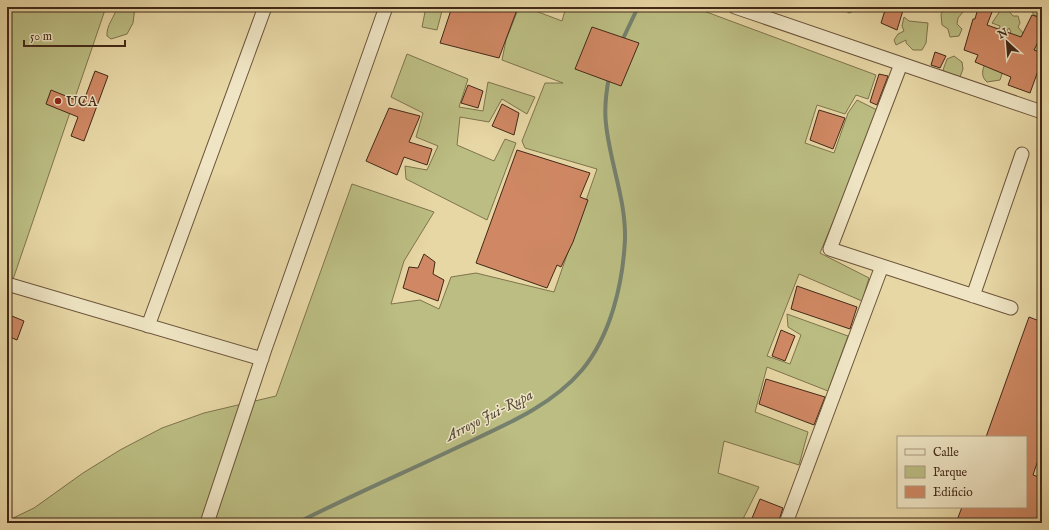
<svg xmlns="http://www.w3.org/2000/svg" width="1049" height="530" font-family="'IM FELL English',serif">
	<rect width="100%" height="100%" fill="#e7d7a5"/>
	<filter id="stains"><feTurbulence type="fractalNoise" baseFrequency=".005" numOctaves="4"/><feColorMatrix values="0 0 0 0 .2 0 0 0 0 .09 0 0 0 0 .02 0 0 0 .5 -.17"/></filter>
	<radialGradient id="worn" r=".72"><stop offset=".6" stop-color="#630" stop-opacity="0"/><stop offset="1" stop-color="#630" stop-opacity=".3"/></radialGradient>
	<path fill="#bbbd82" stroke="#7f734d" d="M7 7H106L7 297Z
		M117 7H135L133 23 127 34 111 39 107 36C106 25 115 17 117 7Z
		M426 7H443L437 30 422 27Z
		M519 7H533V10L562 21 566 7H693L876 75 868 99 856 95 845 114 817 105 805 143 834 153 848 113 857 100 879 111 820 253 869 278 862 301 799 274 767 356 790 364 801 335 788 327 787 314 848 336 828 391 767 367 755 412 808 432 799 465 724 441 718 473 759 487 741 523H7V521L34 508 83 473 120 450 162 428 204 413 276 396 352 184 434 212 404 261 391 304 420 300 439 309 451 277 476 273 554 292 597 169 525 148 522 141 545 83H563L502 60 506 40Z
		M838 7H858L857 10 849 13Z
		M946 7H967L958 18 957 24 962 29 959 36 950 37 948 29 942 25 941 14Z
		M996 7H1009L1008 10 1013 16H1018L1020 23 1018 27 1023 33 1042 34 1041 62 1005 38 1011 32 1009 28 1002 37 997 33 1000 26 992 23 1000 11Z
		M1035 7H1042V16H1035L1032 12Z
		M904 17 909 21 928 23 926 43 922 50H913L906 43V40L896 45 894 40 898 34 904 31 902 26Z
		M407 54 468 79 459 107 483 111 488 82 535 97 527 114 502 99 489 122 460 117 457 145 494 161 505 139 516 143 487 220 406 179 405 166 427 170 438 146 416 137 423 113 391 97Z
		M954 56 962 62 963 69 960 77 949 75 943 70 947 59Z
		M985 64 998 66 1002 74 1000 80 987 82C981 77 982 70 985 64Z"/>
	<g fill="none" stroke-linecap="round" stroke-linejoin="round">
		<path stroke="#75806e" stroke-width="4" d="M621 43 638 7
			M297 523C348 497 401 474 454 449 498 428 550 408 582 370 611 335 623 283 625 239 626 200 610 163 606 124 604 108 606 93 609 77"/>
	</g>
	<path fill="#cf8863" stroke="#432918" d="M452 7H518L499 58 440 43Z
		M886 7H904L897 30 881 23Z
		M978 8 992 12 987 25 1021 37 1032 15 1042 18V34L1034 50 1042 53V60L1030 93 1008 85 1011 77 975 62 978 55 964 50 973 19H975Z
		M592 27 639 43 621 86 575 69Z
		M935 52 946 56 940 68 931 65Z
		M95 71 108 76 84 141 71 136 78 117 46 104 51 90 83 103Z
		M879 74 888 76 877 105 870 102Z
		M468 85 483 91 478 108 461 103Z
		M502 104 519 113 514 135 492 126Z
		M389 108 420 116 409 142 432 149 427 165 404 157 397 175 366 161Z
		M819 110 845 118 833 149 810 140Z
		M517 150 590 173 580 197 588 200 573 242 561 267 557 265 547 288 476 263Z
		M424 254 435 262 433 274 444 280 438 301 403 288 409 267 418 268Z
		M797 286 857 307 850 329 791 309Z
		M7 314 24 321 17 340 7 336Z
		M1029 317 1042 322V448L1033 475 1042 478V509L1037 523H956L962 507H1026V437H986Z
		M781 330 795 336 785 361 772 356Z
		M766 379 825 397 814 425 759 404Z
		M760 499 783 508 778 523H750Z"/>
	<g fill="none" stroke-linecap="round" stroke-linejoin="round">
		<defs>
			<path id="minor" d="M735 7 1042 112
				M901 64 830 249 1011 308
				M7 284 262 359
				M973 296 1022 154
				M148 326 265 7
				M207 523 265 349 386 7
				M786 523 882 266"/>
		</defs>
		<use href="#minor" stroke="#6c543b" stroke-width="15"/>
		<use href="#minor" stroke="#efe5c4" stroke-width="13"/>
	</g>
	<circle fill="#8f2418" stroke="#efe5c4" stroke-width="1.5" cx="58" cy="101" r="4"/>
	<g text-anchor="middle" stroke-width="3" stroke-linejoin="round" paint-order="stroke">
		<g font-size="14" fill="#432918" stroke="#efe5c4" text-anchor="start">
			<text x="66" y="106">UCA</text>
		</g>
		<g font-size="15" font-style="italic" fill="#584d3c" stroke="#efe5c4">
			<text transform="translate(489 415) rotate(-27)" y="5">Arroyo Jui-Rupa</text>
		</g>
	</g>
	<rect width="1049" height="530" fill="none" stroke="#e7d7a5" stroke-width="24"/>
	<rect x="8" y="8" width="1033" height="514" fill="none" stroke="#432918" stroke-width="2"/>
	<rect x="12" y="12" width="1025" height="506" fill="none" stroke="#432918"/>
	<rect x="897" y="436" width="130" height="72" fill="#efe5c4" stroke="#aa9a7f"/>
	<rect x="905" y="449" width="20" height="6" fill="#efe5c4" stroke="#aa9a7f"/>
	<text x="933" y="456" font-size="12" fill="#432918">Calle</text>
	<rect x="905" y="466" width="20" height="12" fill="#bbbd82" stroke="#aa9a7f"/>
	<text x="933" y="476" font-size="12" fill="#432918">Parque</text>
	<rect x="905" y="486" width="20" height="12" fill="#cf8863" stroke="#aa9a7f"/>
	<text x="933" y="496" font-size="12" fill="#432918">Edificio</text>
	<g transform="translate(1007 42) rotate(334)" stroke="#efe5c4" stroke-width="3" paint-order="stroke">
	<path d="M0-3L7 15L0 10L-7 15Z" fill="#432918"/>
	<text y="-6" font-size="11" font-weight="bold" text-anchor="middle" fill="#432918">N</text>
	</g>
	<path d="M24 40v6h101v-6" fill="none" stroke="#432918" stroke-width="2"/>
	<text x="30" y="40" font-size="12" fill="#432918" stroke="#efe5c4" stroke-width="3" paint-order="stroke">50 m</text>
	<rect width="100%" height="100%" filter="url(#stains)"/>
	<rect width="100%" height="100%" fill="url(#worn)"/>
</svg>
